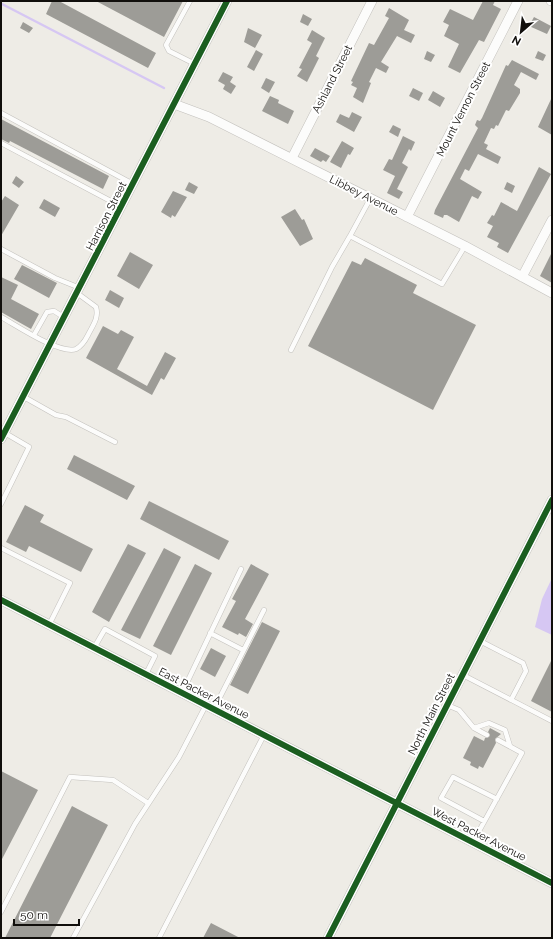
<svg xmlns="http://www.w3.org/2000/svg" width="553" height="939" font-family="Raleway,sans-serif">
	<rect width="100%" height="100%" fill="#eeece6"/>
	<path fill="#d6c7f3" d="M552 578V635L535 627 542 599Z"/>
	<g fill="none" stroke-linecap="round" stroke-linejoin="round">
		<path stroke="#d6c7f3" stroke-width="2.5" d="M2 4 164 88"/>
	</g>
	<path fill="#9d9c97" d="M52 1H59L156 53 148 68 46 14Z
		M96 1H183L164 37Z
		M483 1H495L493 5 501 9 484 42 479 40 460 73 448 67 459 44 444 36 449 25 443 22 450 9 473 20Z
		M389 8 409 20 404 30 415 35 411 43 397 36 381 62 389 67 386 73 376 68 369 82 371 83 363 103 353 97 357 88 351 85 353 82 351 81 369 43 374 45 389 18 385 16Z
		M303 14 312 19 308 26 300 22Z
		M534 17 551 26 547 34 529 26Z
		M23 22 33 28 29 33 20 28Z
		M248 28 262 35 255 48 244 42Z
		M312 30 325 38 316 56 319 58 307 82 297 76 302 69 299 68 312 43 307 40Z
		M256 50 263 54 254 71 247 67Z
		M427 51 435 55 431 62 424 59Z
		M538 51 546 55 543 61 535 58Z
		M512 60 539 74 536 80 521 72 514 85 520 89V93L509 111 506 110 498 126 496 125 494 129 491 128 484 143 488 145 486 149 501 157 498 164 478 154 469 171 465 169 460 179 482 192 478 199 472 196 459 222 447 215H444L443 218 434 214 435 210 478 128 475 125 477 120 480 121 482 118 506 65 508 66Z
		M223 72 233 77 230 82 236 86 231 94 223 89 225 85 218 81Z
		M266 78 275 82 269 93 261 88Z
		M413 88 423 93 419 101 409 96Z
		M433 91 445 98 440 107 428 100Z
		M270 96 279 100 278 103 294 111 288 124 262 111Z
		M552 97V135L538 127Z
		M352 112 362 117 354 132 336 122 340 114 349 118Z
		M1 119 109 176 103 189 10 141 9 143 1 139Z
		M393 125 401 129 398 137 389 132Z
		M403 136 415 142 411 151 409 149 402 163 408 167 397 189 403 192 399 199 387 193 395 176 383 170 389 159 392 160Z
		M342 141 354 148 350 155 348 154 341 168 330 162Z
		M315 148 330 156 326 162 323 160 321 162 310 156Z
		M539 167 551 174 508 253 497 247 499 243 487 237 493 226 487 223 492 215 494 216 501 202 517 211Z
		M16 176 24 182 19 188 12 183Z
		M189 182 198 187 194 194 185 190Z
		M507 182 515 186 512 193 504 189Z
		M173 191 187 197 175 217 172 215 171 218 161 212Z
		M5 196 19 205 1 236V202Z
		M44 199 60 208 55 217 39 208Z
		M295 209 302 220 304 219 313 239 300 246 281 217Z
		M130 252 153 265 139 289 117 276Z
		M552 252V283L540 276Z
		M365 258 417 285 413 293 476 325 433 410 308 346 352 261 361 265Z
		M22 265 57 283 49 298 14 279Z
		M1 277 18 285 11 299 39 314 31 329 1 312Z
		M110 290 124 298 119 308 105 300Z
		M103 326 118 334 121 330 134 337 117 369 147 386 165 352 176 358 164 380 161 378 152 395 86 358Z
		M74 455 135 486 127 500 67 469Z
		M149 501 229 541 219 560 140 519Z
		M25 505 44 515 40 522 93 549 81 572 29 546 26 552 6 542Z
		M128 544 146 553 109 622 92 612Z
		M164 548 181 557 140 639 121 630Z
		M195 564 212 573 171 655 153 646Z
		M251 564 269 574 245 619 253 624 246 637 239 633 238 635 222 627 236 601 232 599Z
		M262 622 280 631 248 694 230 685Z
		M211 648 226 656 215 677 200 669Z
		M552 659V712L531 701Z
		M490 728 501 734 495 739 496 743 483 768 479 766 478 769 470 765 471 762 463 758 474 736 484 741 485 738 490 736 488 732Z
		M1 771 38 790 1 861Z
		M72 806 108 825 50 938H5Z
		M211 923 240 938H203Z"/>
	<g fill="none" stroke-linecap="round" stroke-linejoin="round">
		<defs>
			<path id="lane" d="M190 1 166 45 169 51 195 64
				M1 113 133 184
				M1 143 122 207
				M370 199 350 236 442 284 465 246
				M1 249 55 278 80 288
				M1 317C16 325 60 355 76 349 82 346 85 341 88 335 93 325 99 318 96 307L77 293
				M34 335 47 312 54 311 65 318
				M291 350 332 267 350 236
				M24 397 56 415 66 417 115 442
				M1 504 29 447 5 433
				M1 548 70 583 49 625
				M210 633 243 650
				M480 641 523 663 526 671 511 700
				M94 648 105 629 155 656 146 674
				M463 675 552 721
				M182 693 241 569
				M447 705 459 710 474 728 487 735
				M214 709 264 610
				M474 728 489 723 505 730 510 746
				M484 821 441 798 453 777 497 799
				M473 842 522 753 498 740
				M1 912 70 777 113 780 148 803
				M73 938 135 824 179 757 206 705
				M159 938 264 735"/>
			<path id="street" d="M551 1H552
				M174 104 209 117 465 246 552 293
				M292 158 372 1
				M407 217 518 1
				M522 277 552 220
				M1 439 227 1
				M1 600 552 883
				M328 938 552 500"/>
		</defs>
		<use href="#lane" stroke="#c3c1bd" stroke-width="5.5"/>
		<use href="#street" stroke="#c3c1bd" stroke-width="10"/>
		<use href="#lane" stroke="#fcfcfb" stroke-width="4.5"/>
		<use href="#street" stroke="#fcfcfb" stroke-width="9"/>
		<defs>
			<path id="cycleway" d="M1 439 227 1
				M1 600 552 883
				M328 938 552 500"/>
		</defs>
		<use href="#cycleway" stroke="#fff" stroke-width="8"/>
		<use href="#cycleway" stroke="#1b5e20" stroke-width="6"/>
	</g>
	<g text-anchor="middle" stroke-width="4" stroke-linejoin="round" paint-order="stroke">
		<g font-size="11" fill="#110f0c" stroke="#fff">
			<text transform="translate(332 79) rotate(-63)" y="4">Ashland Street</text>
			<text transform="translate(463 109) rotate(-63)" y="4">Mount Vernon Street</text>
			<text transform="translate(364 195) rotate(27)" y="4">Libbey Avenue</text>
			<text transform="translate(106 216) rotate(-63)" y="4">Harrison Street</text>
			<text transform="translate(204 693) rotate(27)" y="4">East Packer Avenue</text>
			<text transform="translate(431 714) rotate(-63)" y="4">North Main Street</text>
			<text transform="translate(479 834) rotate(27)" y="4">West Packer Avenue</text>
		</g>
	</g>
	<rect width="553" height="939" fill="none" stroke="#110f0c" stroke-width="4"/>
	<g transform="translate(521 32) rotate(208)" stroke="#ffffff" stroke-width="3" paint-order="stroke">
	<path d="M0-3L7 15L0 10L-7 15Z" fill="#110f0c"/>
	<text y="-6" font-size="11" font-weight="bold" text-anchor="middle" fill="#110f0c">N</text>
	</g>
	<path d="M14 919v6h65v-6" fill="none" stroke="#110f0c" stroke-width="2"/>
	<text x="20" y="919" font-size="12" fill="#110f0c" stroke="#ffffff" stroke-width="3" paint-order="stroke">50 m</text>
</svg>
